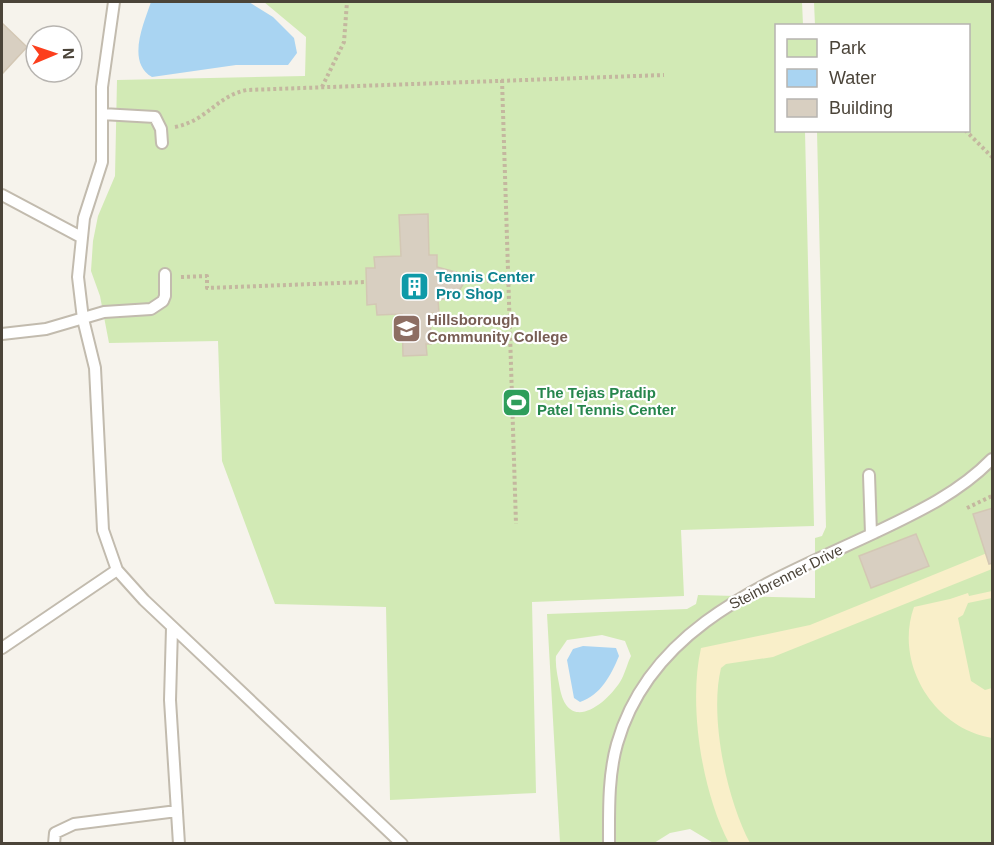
<svg xmlns="http://www.w3.org/2000/svg" width="994" height="845" font-family="Helvetica,sans-serif">
	<rect width="100%" height="100%" fill="#f6f3ec"/>
	<path fill="#d2eab5" fill-rule="evenodd" d="M264 2H802L803 25 776 26V130L805 131 814 526 681 530 684 596 532 602 536 793 390 800 386 607 275 604 222 461 218 341 109 343 100 296 91 271 93 241 98 216 115 176 117 80 305 76 306 37Z
		M814 2H992V843L715 844 690 829 670 833 654 843H560L547 614 687 609 696 604 698 595 815 598V538L822 536 826 527 817 131 968 130V26L815 25ZM602 635 625 641 631 656C627 664 625 674 620 682 605 705 569 733 560 689 558 678 555 666 556 656L567 640Z"/>
	<path fill="#f9efc9" d="M992 551V569L773 657 726 664 721 668C709 717 727 800 750 843H729C702 792 688 705 701 648L810 625Z
		M992 591V598L968 603 963 615 958 618 971 681 985 690 992 688V738C933 728 894 663 914 607L950 599 968 593 969 596Z"/>
	<path fill="#a9d4f2" d="M151 2H249L273 17 294 38 297 53 288 65H236L152 77C126 62 144 23 151 2Z
		M583 646 616 648 619 656C611 675 601 695 580 702L574 698 567 660 573 649Z"/>
	<path fill="#d8cfc1" stroke="#d3c7b4" stroke-width="1.5" d="M2 23 27 47 2 74Z
		M428 214 429 255H437V267L459 273 464 283 455 297 438 300 439 313H430L431 344H426L427 355 403 356 402 314 377 315 376 304 367 305 366 268H375L374 257 401 256 399 215Z
		M993 508V563L989 564 973 514Z
		M916 534 929 566 871 588 859 556Z"/>
	<g fill="none" stroke-linecap="round" stroke-linejoin="round">
		<defs>
			<path id="service" d="M114 2 102 87V162L84 218 78 277 83 319 95 368 103 530 117 570 144 600 402 844
				M102 114 155 117 161 129 162 143
				M2 195 81 237
				M2 334 46 329 104 312 151 309 163 301 165 296V274
				M869 475 871 534
				M172 628 170 700 179 844
				M2 648 117 570
				M54 844 55 833 74 824 177 811
				M609 844C609 811 608 776 617 744 651 624 772 581 874 533 916 513 959 493 992 459"/>
		</defs>
		<use href="#service" stroke="#c2bbae" stroke-width="14"/>
		<path stroke="#c4b79f" stroke-width="4" stroke-dasharray="3 3" stroke-linecap="butt" d="M502 80 516 524
			M322 87 344 42 347 2
			M175 127C207 121 218 95 247 90L664 75
			M965 130 992 157
			M181 277 207 276V288L366 282
			M463 282 509 280
			M967 508 992 496"/>
		<use href="#service" stroke="#fff" stroke-width="10"/>
	</g>
	<defs>
		<symbol id="building-square" viewBox="-11 -11 22 22"><rect x="-9" y="-9" width="18" height="18" rx="4" fill="#0f9aa8" stroke="#fff"/><path d="M-4-6H4V6H1V3H-1V6H-4ZM-2.5-4.3h1.7v1.8h-1.7ZM.8-4.3h1.7v1.8H.8ZM-2.5-1h1.7V.8h-1.7ZM.8-1h1.7V.8H.8Z" fill="#fff"/></symbol>
		<symbol id="university-square" viewBox="-11 -11 22 22"><rect x="-9" y="-9" width="18" height="18" rx="4" fill="#8d6e63" stroke="#fff"/><path d="M0-5L7-2L0 1L-7-2ZM-4 1L0 2.5L4 1V4Q0 6-4 4Z" fill="#fff"/></symbol>
		<symbol id="stadium-square" viewBox="-11 -11 22 22"><rect x="-9" y="-9" width="18" height="18" rx="4" fill="#2e9e5b" stroke="#fff"/><path d="M0-5a6.5 5 0 1 0 0 10a6.5 5 0 1 0 0-10ZM-3.5-1.8h7v3.6h-7Z" fill="#fff"/></symbol>
	</defs>
	<g fill-rule="evenodd">
		<use href="#building-square" x="398" y="270" width="33" height="33"/>
		<use href="#university-square" x="390" y="312" width="33" height="33"/>
		<use href="#stadium-square" x="500" y="386" width="33" height="33"/>
	</g>
	<g text-anchor="middle" stroke-width="4.5" stroke-linejoin="round" paint-order="stroke">
		<g font-size="15" font-weight="bold" fill="#0d838f" stroke="#fff" text-anchor="start">
			<text x="436" y="282">Tennis Center<tspan x="436" dy="17">Pro Shop</tspan></text>
		</g>
		<g font-size="15" font-weight="bold" fill="#785e54" stroke="#fff" text-anchor="start">
			<text x="427" y="325">Hillsborough<tspan x="427" dy="17">Community College</tspan></text>
		</g>
		<g font-size="15" font-weight="bold" fill="#27864d" stroke="#fff" text-anchor="start">
			<text x="537" y="398">The Tejas Pradip<tspan x="537" dy="17">Patel Tennis Center</tspan></text>
		</g>
		<g font-size="15" fill="#4b4439" stroke="#fff">
			<text transform="translate(786 577) rotate(-27)" y="5">Steinbrenner Drive</text>
		</g>
	</g>
	<rect width="994" height="845" fill="none" stroke="#4b4439" stroke-width="6"/>
	<rect x="775" y="24" width="195" height="108" fill="#ffffff" stroke="#b7b4b0" stroke-width="1.5"/>
	<rect x="787" y="39" width="30" height="18" fill="#d2eab5" stroke="#b7b4b0" stroke-width="1.5"/>
	<text x="829" y="54" font-size="18" fill="#4b4439">Park</text>
	<rect x="787" y="69" width="30" height="18" fill="#a9d4f2" stroke="#b7b4b0" stroke-width="1.5"/>
	<text x="829" y="84" font-size="18" fill="#4b4439">Water</text>
	<rect x="787" y="99" width="30" height="18" fill="#d8cfc1" stroke="#b7b4b0" stroke-width="1.5"/>
	<text x="829" y="114" font-size="18" fill="#4b4439">Building</text>
	<g transform="translate(54 54) rotate(88)"><circle r="28" fill="#ffffff" stroke="#b7b4b0" stroke-width="1.5"/>
	<path d="M0-4.5L10 22L0 15L-10 22Z" fill="#fc3f1d"/>
	<text y="-9" font-size="16" font-weight="bold" text-anchor="middle" fill="#4b4439">N</text>
	</g>
</svg>
